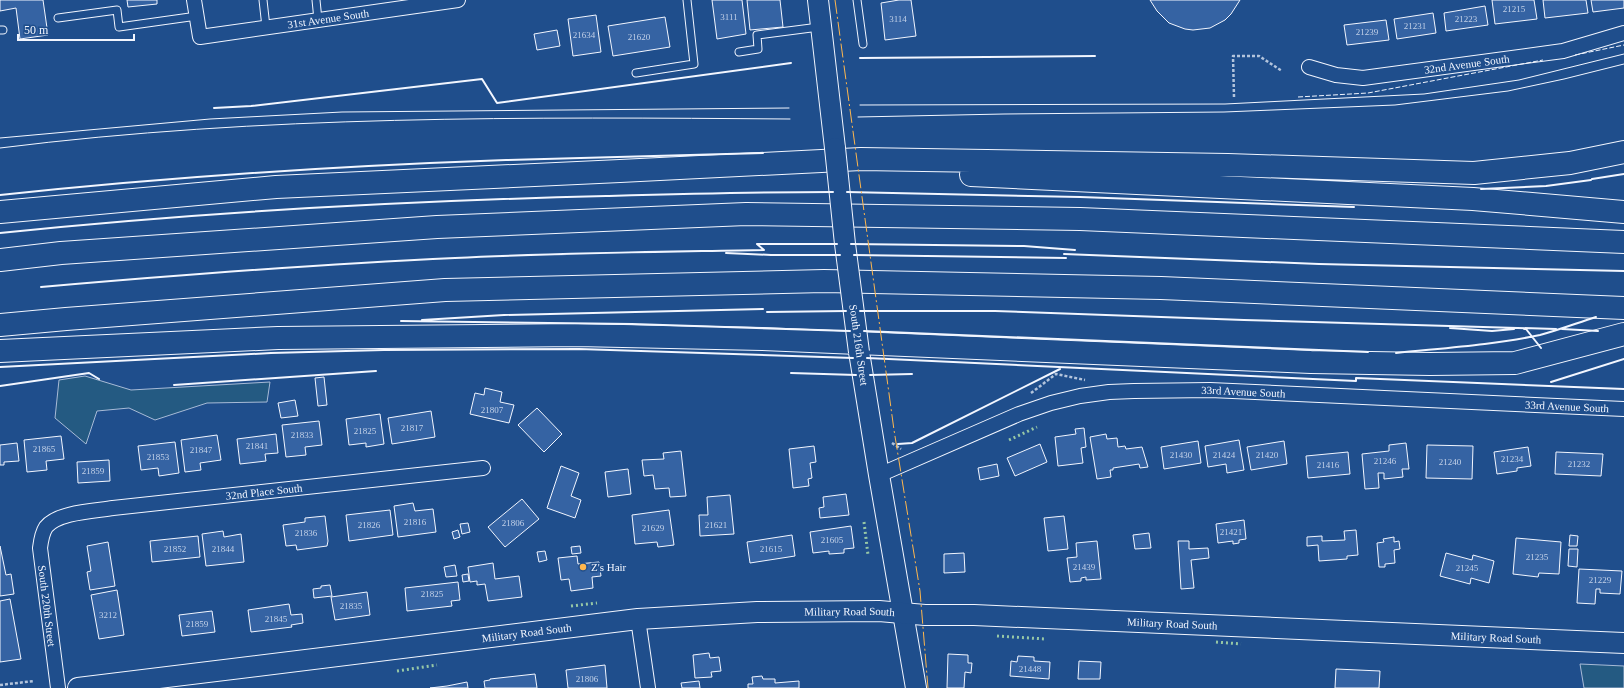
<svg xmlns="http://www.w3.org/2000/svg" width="1624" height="688" font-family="'Times New Roman',serif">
	<rect width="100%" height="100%" fill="#1f4e8c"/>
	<path fill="#245a82" stroke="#a8bbd7" d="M85 376 131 390 270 382 267 402 207 403 155 420 129 408 97 411 86 444 55 418 59 380Z
		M1580 664 1624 666V688H1584Z"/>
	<path fill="#3563a3" stroke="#f2f6ff" d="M0 0H43L48 35 20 39 16 8 0 11Z
		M127 0H157V4L128 7Z
		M712 0H742L746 34 717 39Z
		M747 0H780L783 27 750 30Z
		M899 0H911L916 36 885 40 881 3Z
		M1150 0H1240L1231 14 1225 20 1210 28 1193 30 1185 29 1169 23 1157 11Z
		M1492 0H1534L1537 19 1495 24Z
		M1543 0H1586L1588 13 1545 18Z
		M1591 0H1624V8L1593 12Z
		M1485 6 1488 25 1446 31 1444 13Z
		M1433 13 1436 33 1397 39 1394 19Z
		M596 15 601 52 573 56 568 19Z
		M665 17 670 47 613 56 608 26Z
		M1386 20 1389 40 1347 45 1344 25Z
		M557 30 560 46 537 50 534 34Z
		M324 377 327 405 318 406 315 378Z
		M485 388 502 392 500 402 514 405 509 423 470 414 475 393 484 395Z
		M295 400 298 416 281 418 278 403Z
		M537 408 562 434 544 452 518 425Z
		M431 411 435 437 392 444 388 418Z
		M380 414 384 444 366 447V443L349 445 346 419Z
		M319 421 322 445 305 447 306 455 286 457 282 425Z
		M1084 428 1086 447 1081 448 1083 463 1058 466 1055 437 1076 434 1075 429Z
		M276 434 278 453 265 454 266 461 240 464 237 439Z
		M1106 434 1107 439 1117 438 1118 447 1125 446 1126 449 1142 447 1148 467 1140 468 1139 464 1113 468V470H1110L1111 477 1097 479 1090 437Z
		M217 435 221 460 200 463 201 470 185 472 181 440Z
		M61 436 64 459 46 461 47 470 27 472 24 440Z
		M1239 440 1244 470 1227 473 1226 464 1208 467 1205 446Z
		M1198 441 1201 463 1164 469 1161 447Z
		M1284 441 1287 464 1251 470 1247 447Z
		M175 442 179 473 159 476 158 468 141 470 138 446Z
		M17 443 19 461 4 462V465H0V445Z
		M1406 443 1409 469H1402L1403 477 1384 479V473H1378L1379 488 1365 489 1362 454 1389 451V445Z
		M1040 444 1047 462 1015 476 1007 458Z
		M1427 445 1473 446 1472 479 1426 478Z
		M814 446 816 462 810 463 812 478 808 479 809 486 793 488 789 449Z
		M1528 447 1531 466 1517 468V471L1497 474 1494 452Z
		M681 451 686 496 670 497 669 488 655 489 653 475 644 476 642 460 664 459 663 453Z
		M1348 452 1350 474 1308 478 1306 456Z
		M1556 452 1603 454 1601 476 1555 474Z
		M109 460 110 481 78 483 77 462Z
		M997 464 999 476 980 480 978 468Z
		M561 466 579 473 571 496 581 500 575 518 547 508Z
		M628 469 631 494 608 497 605 472Z
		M846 494 849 515 820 518 819 508 824 507 823 497Z
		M730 495 734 534 700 536 699 515H708L707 497Z
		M522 499 539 519 505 547 488 527Z
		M413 503 415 511 433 509 436 532 398 537 394 506Z
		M390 510 393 535 349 541 346 515Z
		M669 510 674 545 658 547 657 542 635 544 632 515Z
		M325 516 328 541 327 546 297 550 296 545 286 546 283 525 305 522V518Z
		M1064 516 1068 549 1048 551 1044 518Z
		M1244 520 1246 539 1239 540V543L1233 544V541L1218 543 1216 524Z
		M468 523 470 532 462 534 460 524Z
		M851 526 854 548 844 549V553L829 554V551L813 553 810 532Z
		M458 530 460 537 454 539 452 532Z
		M1356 530 1358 555 1347 556V559L1319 561 1318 545 1307 546V537L1322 536V541L1345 540 1344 531Z
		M223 531 224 537 241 534 244 562 206 566 202 534Z
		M1149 533 1151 548 1135 549 1133 535Z
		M792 535 795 556 750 563 747 542Z
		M1570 535 1578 536 1577 546H1569Z
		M198 536 200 557 152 562 150 541Z
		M1394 537V542L1399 541 1400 549 1394 550 1395 563 1385 564V567H1379L1377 543 1384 542 1383 539Z
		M1516 538 1561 542 1559 574 1539 573 1538 577 1513 574Z
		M1097 541 1101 579 1086 580V577L1081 578V581L1070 582 1067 558 1077 557 1076 543Z
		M1178 541H1189V549L1208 548 1209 558 1191 560 1194 588 1181 589Z
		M108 542 115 586 90 590 87 572 91 571 87 546Z
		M0 546 6 575 11 574 14 594 0 596Z
		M580 546 581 553 572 554 571 547Z
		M1569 549H1578L1577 567 1568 566Z
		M545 551 547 560 539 562 537 552Z
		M964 553 965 572 944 573V554Z
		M1446 553 1472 560 1473 555 1494 561 1489 583 1471 578 1470 584 1440 576Z
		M577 556 578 564 599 562 601 576 592 577 593 588 571 591 569 579 561 580 558 558Z
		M493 563 495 579 519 576 522 597 488 601 485 584 477 585V581L470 582 468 567Z
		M455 565 457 576 446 577 444 567Z
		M1579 569 1622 571 1620 594 1600 593V589H1596L1595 604 1577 603Z
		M468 574 469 581 463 582 462 575Z
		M458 582 460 600 451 601 452 606 407 611 405 588Z
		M330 585 332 596 314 598 313 589 321 588V586Z
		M117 590 124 635 99 639 91 595Z
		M367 592 370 615 335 620 331 597Z
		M10 599 21 659 0 662V601Z
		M289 604 291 615 302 614 303 623 291 625 292 627 251 632 248 610Z
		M212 611 215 632 182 636 179 615Z
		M709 653 710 658 719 657 721 671 711 672 712 677 695 678 693 655Z
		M948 654 968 655V663H972L971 673 965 672 964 688H947Z
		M1018 656 1034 657V661L1050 662 1049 679 1010 676 1011 661 1017 662Z
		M1079 661 1101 662 1100 679H1078Z
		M605 665 607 688H568L566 670Z
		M1336 669 1380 671 1379 688H1335Z
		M535 674 537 688H485L484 681 490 680V679Z
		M762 676 763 679H775V683L799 681V688H748V684H753L752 677Z
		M699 681 700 688H682L681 683Z
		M467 682 468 688H430L447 686Z"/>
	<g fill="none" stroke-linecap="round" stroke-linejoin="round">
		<defs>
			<path id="lane" d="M263 0 266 27
				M316 0 318 20
				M857 0 863 44
				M58 18 117 10 119 27 197 16
				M0 30H3
				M739 52 758 49 757 35 819 27
				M636 73 694 64 687 0"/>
			<g id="street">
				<path id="s1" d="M194 0 200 37 458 0"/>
				<path id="s2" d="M1309 67 1336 75 1363 78 1563 51 1624 33"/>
				<path id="s3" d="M879 475 1019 414 1051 403 1080 396 1109 392 1134 391 1210 390 1624 409"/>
				<path d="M638 619 648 688"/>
				<path id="s4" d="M58 688 40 548C41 540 42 533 46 527 58 512 95 511 113 508L483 468"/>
			</g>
			<g id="secondary">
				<path d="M818 0 835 148"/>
				<path d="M859 352 879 475 916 688"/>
				<path id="s5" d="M78 688 638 619 757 612 879 611 925 615H974L1624 643"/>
			</g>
			<path id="highway" d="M971 175 1473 199 1624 212
				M0 212 276 187 620 171 861 159 1228 165 1474 173 1570 163 1624 152
				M0 260 61 253 437 227 746 214 1080 219 1624 242
				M0 325 66 319 445 290 824 281 1161 288 1624 308
				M0 351 278 338 577 335 762 339 1311 362 1430 364 1515 363 1624 334"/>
		</defs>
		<use href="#lane" stroke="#f2f6ff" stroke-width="9"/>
		<use href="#street" stroke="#f2f6ff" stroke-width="16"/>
		<use href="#secondary" stroke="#f2f6ff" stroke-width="22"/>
		<use href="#highway" stroke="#f2f6ff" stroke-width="24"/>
		<path stroke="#b3c4dc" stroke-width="2.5" stroke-dasharray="3 2" stroke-linecap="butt" d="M1234 97 1233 56H1259L1282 71
			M1031 393 1056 374 1085 380
			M892 443 901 449
			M0 685 34 681"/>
		<use href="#lane" stroke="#1f4e8c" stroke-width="7"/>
		<use href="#street" stroke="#1f4e8c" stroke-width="14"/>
		<use href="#secondary" stroke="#1f4e8c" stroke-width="20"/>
		<use href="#highway" stroke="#1f4e8c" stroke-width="22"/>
		<path stroke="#f2f6ff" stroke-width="1" d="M860 105 1225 104 1424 94 1519 80 1624 54
			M858 117 1004 114 1224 112 1395 105 1508 91 1564 79 1624 64
			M0 138 210 119 342 112 789 108
			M0 148C262 115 527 117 790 119"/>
		<defs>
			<path id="secondary-bridge" d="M835 148 845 244 859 352"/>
		</defs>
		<use href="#secondary-bridge" stroke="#f2f6ff" stroke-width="22" stroke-linecap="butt"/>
		<use href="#secondary-bridge" stroke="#1f4e8c" stroke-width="20"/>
		<path stroke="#97c8a6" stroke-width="3" stroke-dasharray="2 3" stroke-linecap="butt" d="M1009 440 1037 427
			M864 522 868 555
			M571 606 597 603
			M997 636 1045 639
			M1216 642 1241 644
			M397 671 437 665"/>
		<path stroke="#f2f6ff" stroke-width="1" stroke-dasharray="5 2" stroke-linecap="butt" d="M1575 55 1624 45
			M1298 97 1368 93 1543 60"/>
		<path stroke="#f2f6ff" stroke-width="2" d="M860 58 1095 56
			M214 108 251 106 482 79 497 103 791 63
			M1592 179 1624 174
			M1481 189 1546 186 1591 180
			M847 192 1080 197 1354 207
			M0 195C168 177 337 166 506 160 591 157 677 156 763 153
			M0 233C201 212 404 201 606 196 682 194 757 192 833 192
			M851 244 1024 246 1075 250
			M726 253 771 255H840
			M1064 254 1319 264 1624 271
			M854 255 1066 258
			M41 287C179 275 317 264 455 258 558 253 661 252 764 250L757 244H837
			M860 311H995L1244 320 1556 329
			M767 312 846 311
			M422 320 504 315 763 309
			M401 321 632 324 850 331
			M1450 328 1492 331 1514 329
			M1524 329H1526L1541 348
			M1562 329 1598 331
			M864 331 1368 352
			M1396 353C1444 348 1493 345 1540 335 1559 330 1577 323 1596 317
			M867 358 1356 381V378L1624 389
			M0 367 271 353 384 350 579 349 853 358
			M791 373 856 375
			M870 375 912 374
			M1551 382 1624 359
			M174 385 376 371
			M0 386 89 373 99 379
			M898 444 912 443 1060 369"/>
		<path stroke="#ffb74d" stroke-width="1" stroke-dasharray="14 3 2 3" stroke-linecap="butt" d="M835 0 894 430 920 591 928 688"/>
	</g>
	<circle fill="#ffb74d" stroke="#1f4e8c" stroke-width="1.5" cx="583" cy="567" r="4"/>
	<g text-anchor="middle" stroke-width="3" stroke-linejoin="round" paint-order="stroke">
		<g font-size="9" fill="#c3d1e8">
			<text x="1514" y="12">21215</text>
			<text x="729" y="20">3111</text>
			<text x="898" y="22">3114</text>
			<text x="1466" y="22">21223</text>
			<text x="1415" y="29">21231</text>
			<text x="1367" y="35">21239</text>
			<text x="584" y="38">21634</text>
			<text x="639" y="40">21620</text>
			<text x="492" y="413">21807</text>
			<text x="412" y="431">21817</text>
			<text x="365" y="434">21825</text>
			<text x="302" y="438">21833</text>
			<text x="257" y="449">21841</text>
			<text x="44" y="452">21865</text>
			<text x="201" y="453">21847</text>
			<text x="1181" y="458">21430</text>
			<text x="1224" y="458">21424</text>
			<text x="1267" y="458">21420</text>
			<text x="158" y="460">21853</text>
			<text x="1512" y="462">21234</text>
			<text x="1385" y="464">21246</text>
			<text x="1450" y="465">21240</text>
			<text x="1579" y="467">21232</text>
			<text x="1328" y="468">21416</text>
			<text x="93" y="474">21859</text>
			<text x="415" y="525">21816</text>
			<text x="513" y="526">21806</text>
			<text x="369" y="528">21826</text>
			<text x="716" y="528">21621</text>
			<text x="653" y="531">21629</text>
			<text x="1231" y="535">21421</text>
			<text x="306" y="536">21836</text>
			<text x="832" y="543">21605</text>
			<text x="175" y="552">21852</text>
			<text x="223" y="552">21844</text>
			<text x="771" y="552">21615</text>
			<text x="1537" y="560">21235</text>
			<text x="1084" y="570">21439</text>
			<text x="1467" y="571">21245</text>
			<text x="1600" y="583">21229</text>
			<text x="432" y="597">21825</text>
			<text x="351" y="609">21835</text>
			<text x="108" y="618">3212</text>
			<text x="276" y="622">21845</text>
			<text x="197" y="627">21859</text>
			<text x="1030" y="672">21448</text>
			<text x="587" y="682">21806</text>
		</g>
		<g font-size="11" fill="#f2f6ff" stroke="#1f4e8c">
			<text dy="4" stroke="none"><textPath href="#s1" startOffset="167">31st Avenue South</textPath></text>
			<text dy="4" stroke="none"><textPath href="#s2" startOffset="160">32nd Avenue South</textPath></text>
			<text transform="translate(859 345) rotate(82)" y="4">South 216th Street</text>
			<text dy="4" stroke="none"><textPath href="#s3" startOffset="380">33rd Avenue South</textPath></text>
			<text dy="4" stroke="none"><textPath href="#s3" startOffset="704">33rd Avenue South</textPath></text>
			<text dy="4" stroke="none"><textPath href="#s4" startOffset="386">32nd Place South</textPath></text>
			<text transform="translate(47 606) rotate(83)" y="4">South 220th Street</text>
			<text dy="4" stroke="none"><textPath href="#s5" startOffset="776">Military Road South</textPath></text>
			<text dy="4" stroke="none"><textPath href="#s5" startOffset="1099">Military Road South</textPath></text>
			<text dy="4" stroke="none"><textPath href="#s5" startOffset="452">Military Road South</textPath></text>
			<text dy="4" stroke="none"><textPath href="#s5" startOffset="1423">Military Road South</textPath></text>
		</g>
		<g font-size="11" fill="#f2f6ff" stroke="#1f4e8c" text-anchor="start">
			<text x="591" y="571">Z's Hair</text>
		</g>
	</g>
	<path d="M18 34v6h116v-6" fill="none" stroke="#f2f6ff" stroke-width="2"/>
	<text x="24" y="34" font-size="12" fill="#f2f6ff" stroke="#1f4e8c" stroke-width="3" paint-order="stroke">50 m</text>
</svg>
